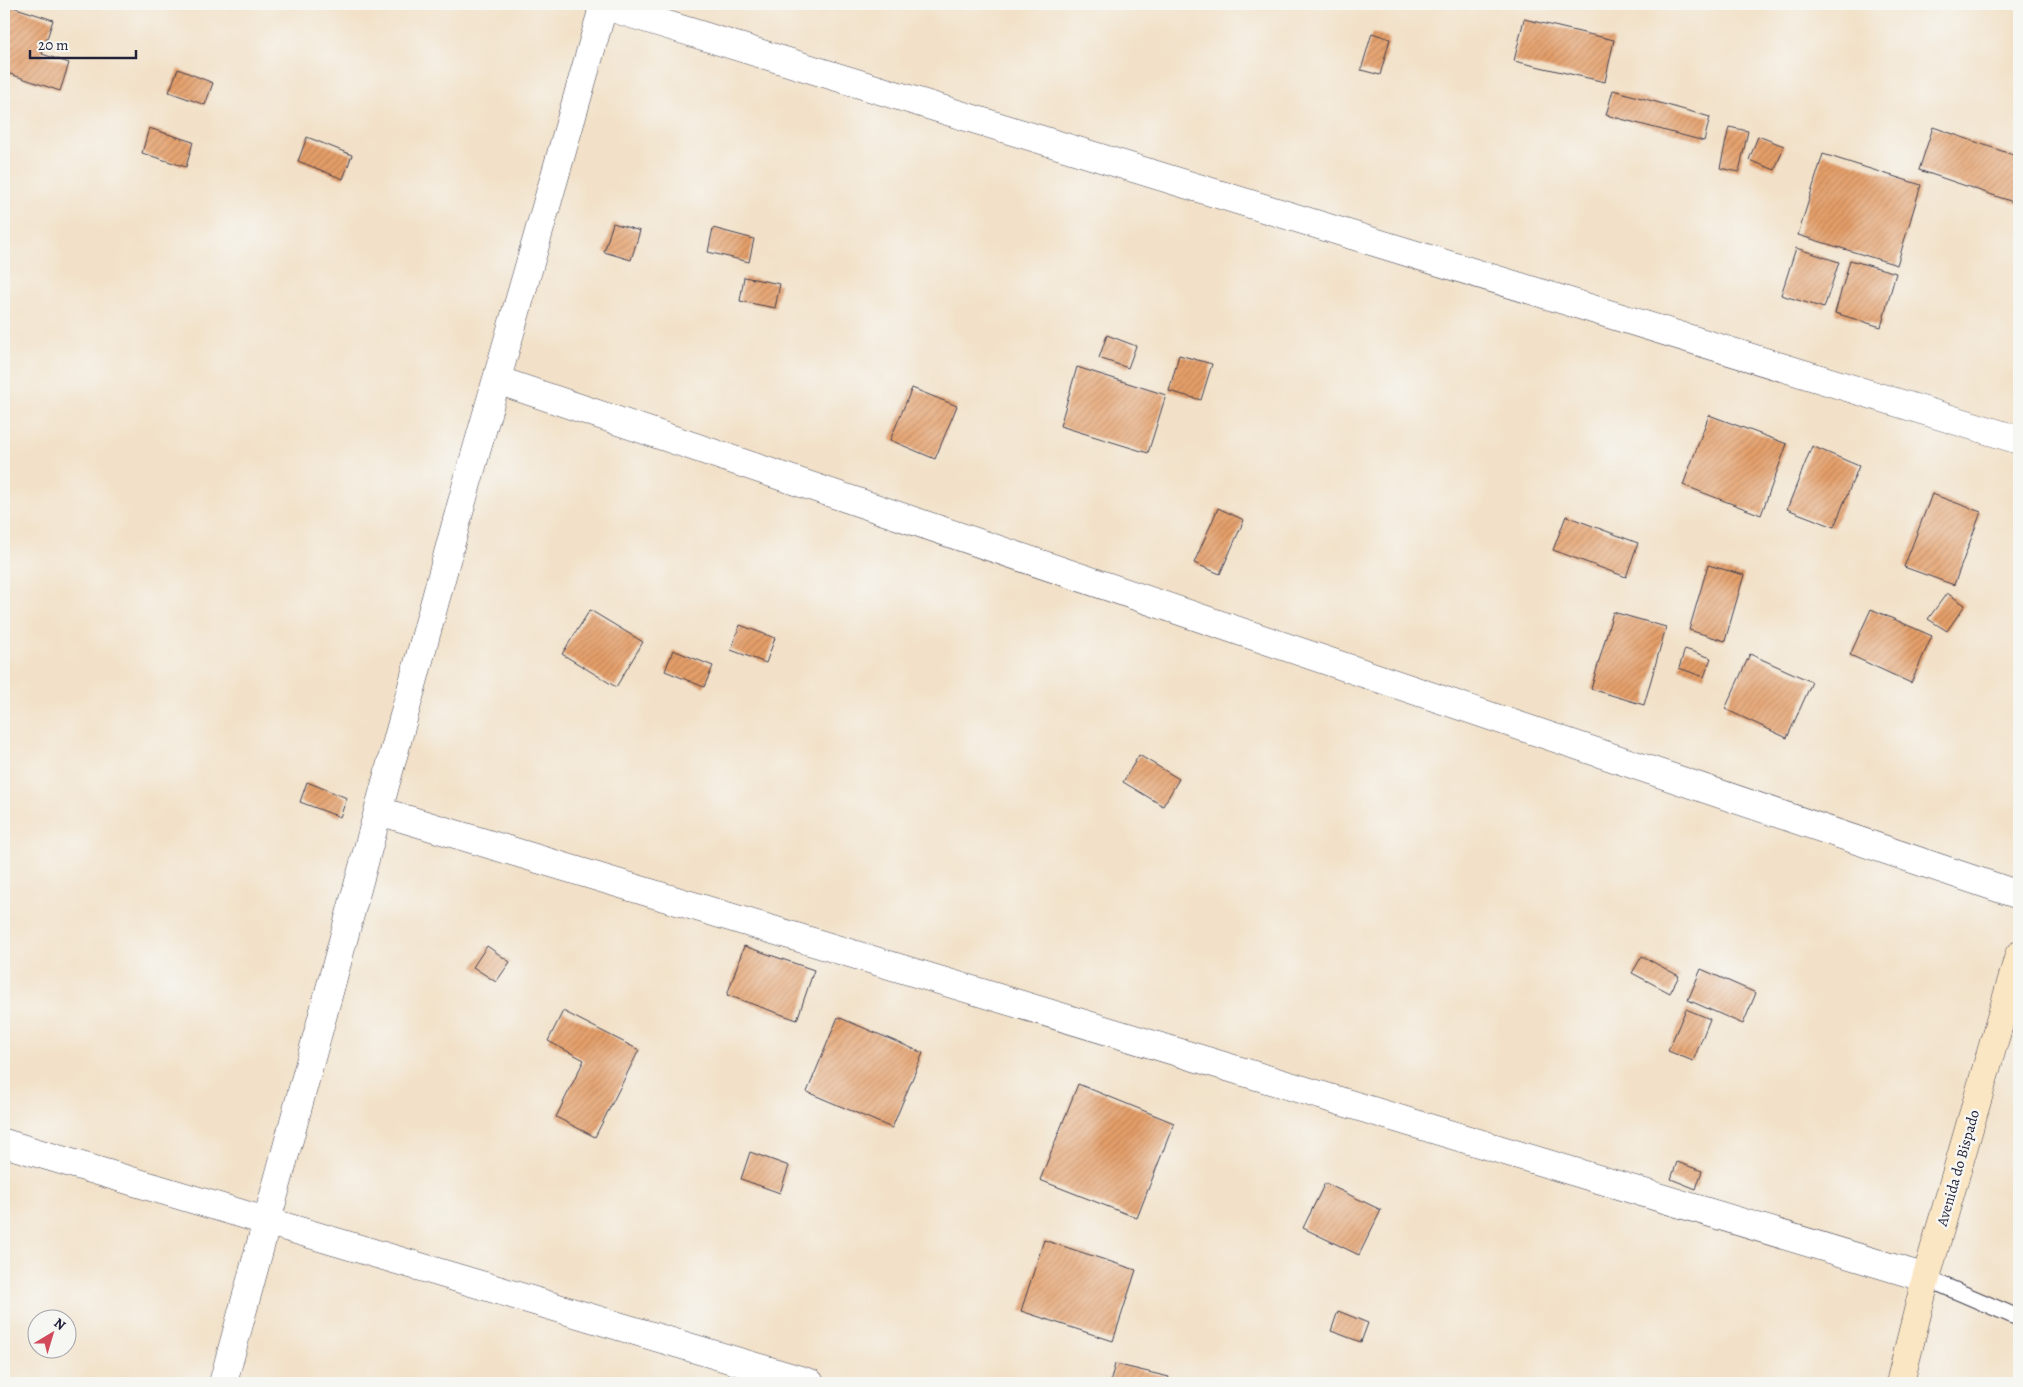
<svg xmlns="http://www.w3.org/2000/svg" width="2023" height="1387" font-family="Alegreya,serif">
	<defs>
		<pattern id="building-hatch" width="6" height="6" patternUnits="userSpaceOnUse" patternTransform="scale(1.25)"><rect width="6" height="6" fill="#e59f69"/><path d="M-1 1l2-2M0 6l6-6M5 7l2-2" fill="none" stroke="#b98158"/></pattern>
	</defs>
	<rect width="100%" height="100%" fill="#f6f6f2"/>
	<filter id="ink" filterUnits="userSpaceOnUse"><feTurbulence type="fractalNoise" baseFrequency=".02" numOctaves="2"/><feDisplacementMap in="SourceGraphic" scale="10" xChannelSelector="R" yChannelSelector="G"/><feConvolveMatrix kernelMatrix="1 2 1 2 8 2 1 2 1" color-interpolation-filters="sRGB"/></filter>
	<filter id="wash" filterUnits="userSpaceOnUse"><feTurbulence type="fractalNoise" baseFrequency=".0096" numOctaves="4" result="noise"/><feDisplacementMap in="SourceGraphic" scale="20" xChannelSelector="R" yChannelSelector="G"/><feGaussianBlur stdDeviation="1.12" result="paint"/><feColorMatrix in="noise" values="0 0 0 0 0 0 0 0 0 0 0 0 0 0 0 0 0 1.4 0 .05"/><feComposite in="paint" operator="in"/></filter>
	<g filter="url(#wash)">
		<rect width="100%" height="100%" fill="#f2e1c8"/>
		<g id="blocks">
			<path fill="url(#building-hatch)" d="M4 4 53 20 42 54 69 63 60 91 4 72Z
				M1524 19 1614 40 1605 82 1514 61Z
				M1372 33 1390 39 1380 75 1361 70Z
				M178 69 213 83 205 105 169 92Z
				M1613 90 1710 117 1704 141 1606 115Z
				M1729 127 1748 131 1739 172 1720 168Z
				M1933 127 2019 157V204L1919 170Z
				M149 128 193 142 186 167 142 153Z
				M1758 136 1784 146 1775 170 1749 160Z
				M307 137 352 155 343 179 298 161Z
				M1823 154 1921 185 1897 265 1798 235Z
				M613 223 640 231 631 260 604 252Z
				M713 228 754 239 749 262 708 252Z
				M1796 248 1839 262 1824 308 1781 295Z
				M1850 260 1896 273 1881 327 1835 313Z
				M744 277 780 284 775 308 740 301Z
				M1107 335 1136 346 1128 368 1099 358Z
				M1179 355 1212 364 1201 400 1169 391Z
				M1077 367 1166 395 1148 453 1060 426Z
				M912 388 957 406 935 459 890 440Z
				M1709 415 1787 444 1761 515 1683 485Z
				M1812 446 1859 466 1834 527 1787 509Z
				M1932 494 1981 512 1954 585 1904 567Z
				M1218 508 1244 520 1220 574 1194 563Z
				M1566 516 1638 543 1626 577 1553 550Z
				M1708 565 1744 575 1725 641 1689 630Z
				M1947 593 1965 605 1947 631 1928 619Z
				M1871 609 1932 636 1911 683 1850 655Z
				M590 610 643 642 616 687 562 654Z
				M1613 612 1666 627 1644 705 1591 689Z
				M740 625 775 638 766 663 731 650Z
				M1685 649 1711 658 1704 677 1679 668Z
				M673 650 713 666 704 687 665 671Z
				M1750 654 1812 682 1787 738 1725 709Z
				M1139 755 1179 779 1163 806 1123 782Z
				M307 782 347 798 340 817 300 802Z
				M487 946 510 962 496 982 473 967Z
				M744 946 814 970 797 1020 727 995Z
				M1642 956 1679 976 1670 993 1632 973Z
				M1701 969 1756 993 1743 1024 1688 1000Z
				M1686 1009 1710 1019 1693 1061 1668 1051Z
				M563 1011 639 1050 595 1137 556 1117 584 1060 548 1041Z
				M838 1017 923 1053 892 1128 807 1092Z
				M1078 1084 1174 1123 1137 1218 1040 1180Z
				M750 1152 789 1166 780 1193 741 1179Z
				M1677 1162 1702 1171 1696 1189 1671 1179Z
				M1325 1183 1381 1210 1359 1255 1303 1228Z
				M1044 1240 1136 1270 1113 1341 1021 1311Z
				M1338 1311 1368 1323 1361 1342 1331 1331Z
				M1115 1364 1169 1377 1167 1383H1110Z"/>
		</g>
	</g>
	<g filter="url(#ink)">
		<use href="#blocks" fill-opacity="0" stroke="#413f50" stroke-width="1"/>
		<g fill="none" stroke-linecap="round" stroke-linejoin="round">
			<defs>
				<path id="lane" d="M1926 1278 2019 1318"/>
				<path id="street" d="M599 4 2019 440
					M497 380 2019 895
					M379 811 1926 1278
					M4 1143 810 1383
					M223 1383 466 487 604 4"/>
				<path id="secondary" d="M1900 1383 1926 1278 2019 955"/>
			</defs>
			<use href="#lane" stroke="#413f50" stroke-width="18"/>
			<use href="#street" stroke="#413f50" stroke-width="29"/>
			<use href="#secondary" stroke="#413f50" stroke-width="29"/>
			<use href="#lane" stroke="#fff" stroke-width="16"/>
			<use href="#street" stroke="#fff" stroke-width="28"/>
			<use href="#secondary" stroke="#fbe6c4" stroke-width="28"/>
		</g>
	</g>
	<g text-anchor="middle" stroke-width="5" stroke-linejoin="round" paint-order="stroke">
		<g font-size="15" fill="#22223b" stroke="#f6f6f2">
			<text transform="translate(1958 1168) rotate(-74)" y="5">Avenida do Bispado</text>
		</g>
	</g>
	<rect width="2023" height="1387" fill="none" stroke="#f6f6f2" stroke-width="20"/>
	<g transform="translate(52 1334) rotate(38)"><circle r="24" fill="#f6f6f2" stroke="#a1a1a9"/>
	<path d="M0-4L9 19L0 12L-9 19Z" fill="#d1495b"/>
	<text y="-8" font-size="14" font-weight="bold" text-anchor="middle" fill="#22223b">N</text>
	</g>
	<path d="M30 50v8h106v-8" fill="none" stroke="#22223b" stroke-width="2.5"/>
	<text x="38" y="50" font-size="15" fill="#22223b" stroke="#f6f6f2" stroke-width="4" paint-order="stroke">20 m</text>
</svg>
